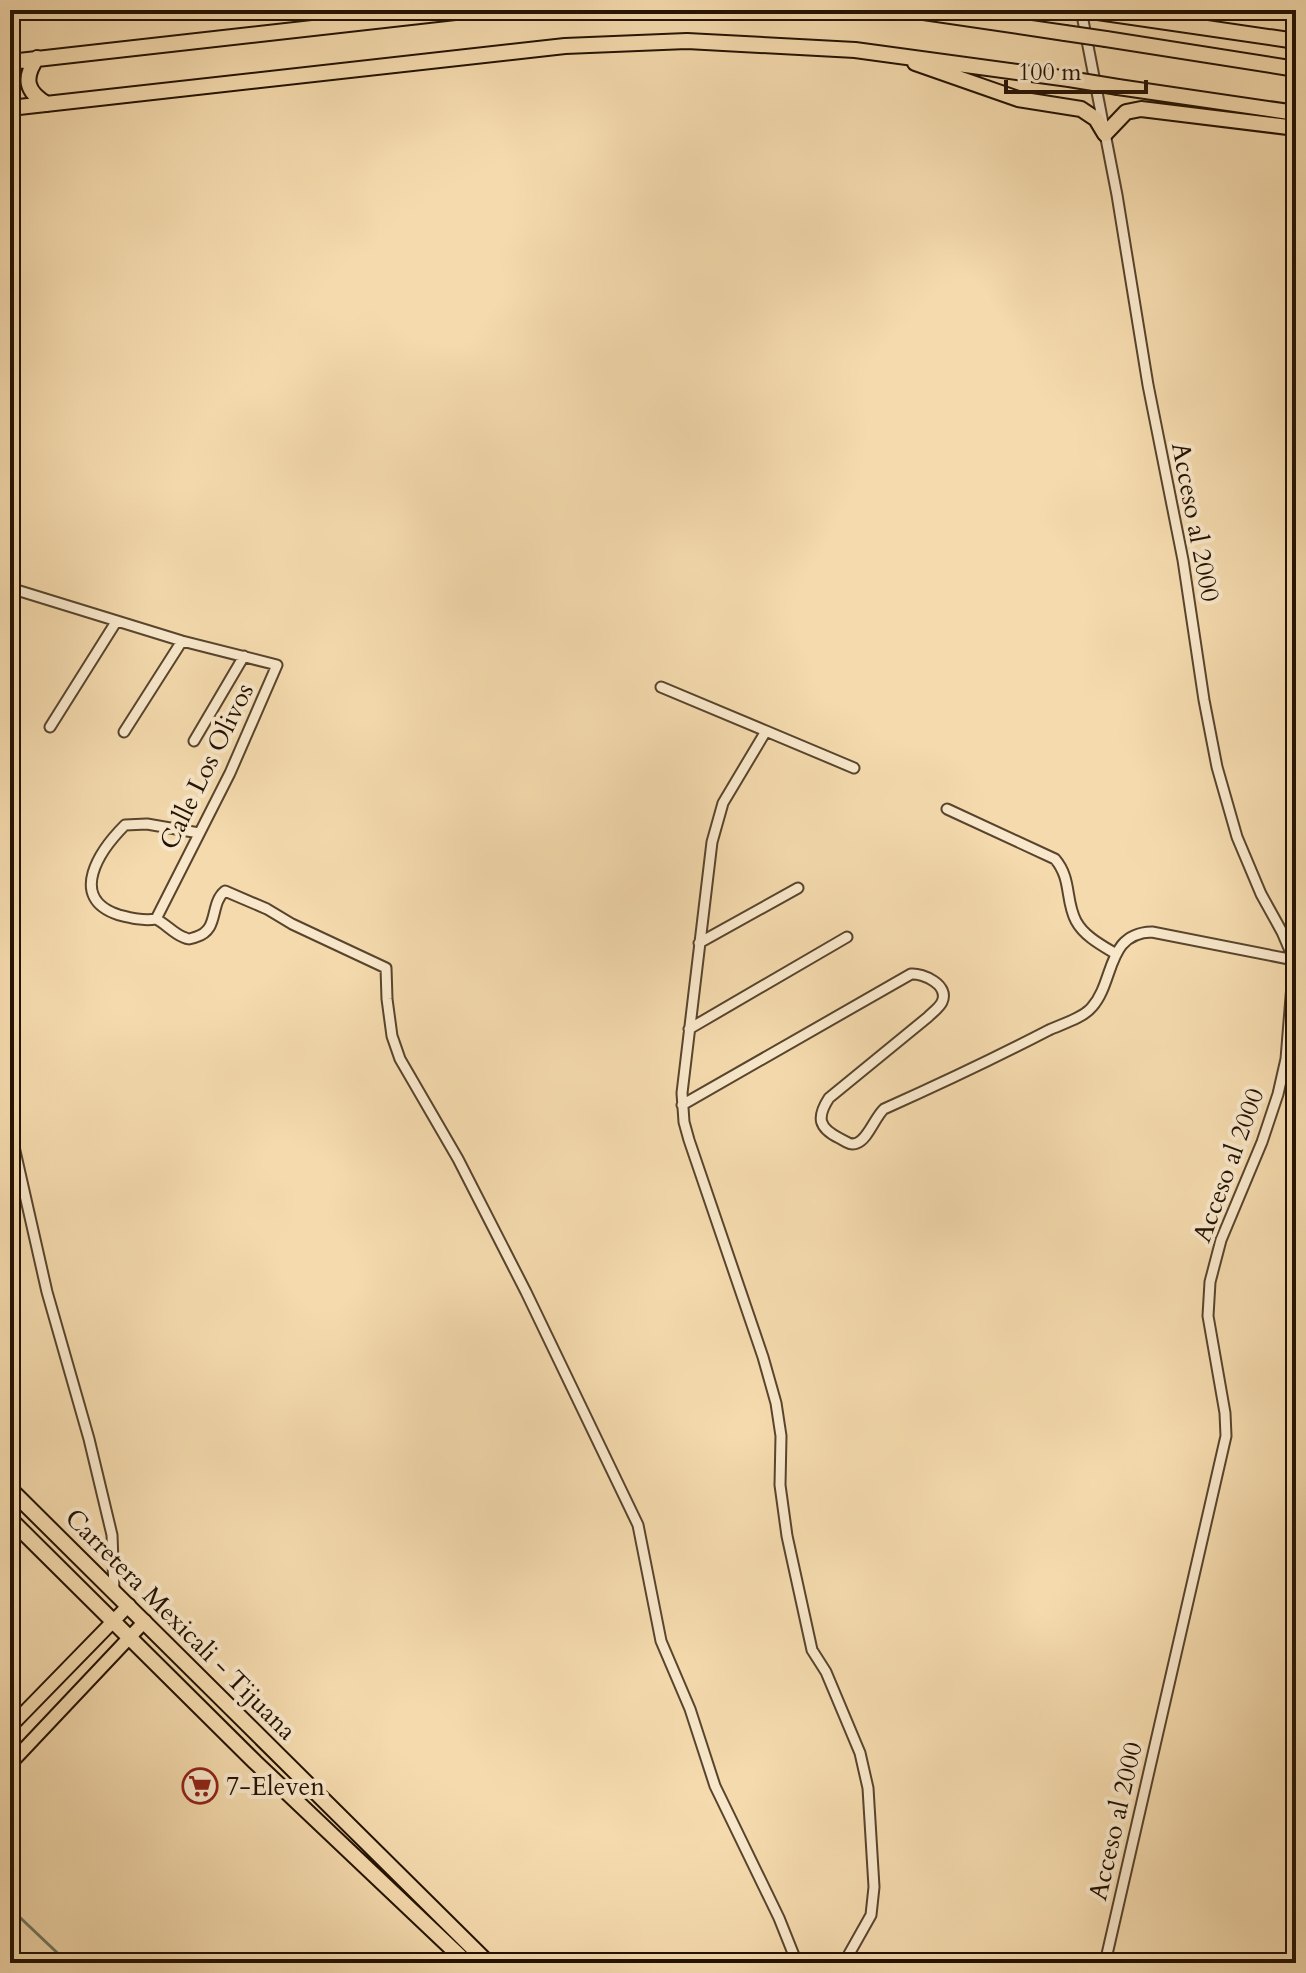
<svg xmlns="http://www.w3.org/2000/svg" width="1306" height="1973" font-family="Cardo,serif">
	<rect width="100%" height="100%" fill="#f4daad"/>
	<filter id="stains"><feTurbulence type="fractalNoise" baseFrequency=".0025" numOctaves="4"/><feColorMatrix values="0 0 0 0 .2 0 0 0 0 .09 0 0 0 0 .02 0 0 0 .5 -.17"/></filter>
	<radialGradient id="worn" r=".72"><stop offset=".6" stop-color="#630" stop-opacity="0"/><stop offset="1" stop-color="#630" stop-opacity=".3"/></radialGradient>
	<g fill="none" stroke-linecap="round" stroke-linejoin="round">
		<path stroke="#6d7764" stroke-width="3" d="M10 1908 68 1963"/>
		<defs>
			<path id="minor" d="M1081 10 1117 195 1148 385 1183 560 1204 700 1217 767 1237 837 1261 894 1282 932 1294 960 1286 1059 1278 1094 1262 1142 1221 1240 1210 1282 1208 1316 1225 1413 1226 1436 1105 1963
				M10 588 182 641 277 665 230 773 156 919
				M661 687 766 731
				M50 727 116 622
				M124 732 182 641
				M194 741 244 656
				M947 809 1055 859C1072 879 1065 900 1076 921 1084 936 1101 945 1116 954
				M10 847 14 861
				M156 919C166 924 173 933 183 937 190 940 189 939 196 937 220 930 209 904 225 891L267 909 292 924 386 968 387 999 392 1036 400 1059 458 1159 526 1292 638 1525 661 1641 690 1709 715 1786 779 1918 797 1963
				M156 919C143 921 131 918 119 915 66 898 101 849 125 825L147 824 199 833
				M699 943 798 888
				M689 1029 847 937
				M682 1105 911 974C923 973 950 985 942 1002 940 1007 932 1013 928 1017L829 1098C816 1118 819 1128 839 1138 845 1141 850 1146 857 1143 868 1139 875 1117 884 1109 940 1084 995 1058 1049 1030 1062 1024 1083 1018 1092 1007 1115 981 1106 933 1152 932L1294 960
				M10 1129 47 1292 89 1439 112 1535 114 1590
				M844 1963 871 1915 874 1887 868 1788 860 1753 826 1672 812 1650 787 1536 780 1485 781 1436 776 1403 763 1357 689 1140 684 1122 682 1093 712 842 723 803 766 731 854 768"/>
			<path id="major" d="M10 1727 129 1605
				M10 1764 145 1621"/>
			<path id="highway" d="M910 10 1065 33
				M1084 10 1296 41
				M1106 39 1296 69
				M37 58C23 78 26 92 47 104
				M10 62 473 10
				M915 63 1018 99 1081 109 1096 119 1105 134 1126 112 1141 109 1296 128
				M1118 87 1296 113
				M10 108 565 46 687 41 855 50 1069 79
				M10 1489 488 1963
				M10 1519 255 1762 467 1963"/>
		</defs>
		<use href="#minor" stroke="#58442d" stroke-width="13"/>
		<use href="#major" stroke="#241202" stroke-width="16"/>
		<use href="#highway" stroke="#241202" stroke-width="18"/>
		<use href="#minor" stroke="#f8e7ca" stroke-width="9"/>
		<use href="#major" stroke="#f4daad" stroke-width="12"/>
		<use href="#highway" stroke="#f4daad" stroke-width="14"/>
		<defs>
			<path id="highway-bridge" d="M1065 33 1106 39
				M1069 79 1118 87"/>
		</defs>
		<use href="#highway-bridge" stroke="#241202" stroke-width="18" stroke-linecap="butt"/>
		<use href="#highway-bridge" stroke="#f4daad" stroke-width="14"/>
	</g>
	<defs>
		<symbol id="supermarket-ring" viewBox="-11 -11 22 22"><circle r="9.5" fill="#f8e7ca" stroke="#8f2418" stroke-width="1.5"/><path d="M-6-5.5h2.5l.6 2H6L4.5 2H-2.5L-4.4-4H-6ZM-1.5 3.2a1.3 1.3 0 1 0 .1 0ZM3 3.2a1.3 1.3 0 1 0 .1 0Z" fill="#8f2418"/></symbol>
	</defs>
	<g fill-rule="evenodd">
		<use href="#supermarket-ring" x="180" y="1766" width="40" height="40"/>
	</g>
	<g text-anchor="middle" stroke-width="8" stroke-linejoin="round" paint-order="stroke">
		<g font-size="26" fill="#241202" stroke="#f8e7ca">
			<text transform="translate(1196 522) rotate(79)" y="9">Acceso al 2000</text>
			<text transform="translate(206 766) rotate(-64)" y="9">Calle Los Olivos</text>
			<text transform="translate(1228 1165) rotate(-70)" y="9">Acceso al 2000</text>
			<text transform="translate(181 1624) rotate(45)" y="9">Carretera Mexicali - Tijuana</text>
			<text transform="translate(1115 1821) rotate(-77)" y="9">Acceso al 2000</text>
		</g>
		<g font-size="26" fill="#241202" stroke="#f8e7ca" text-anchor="start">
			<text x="226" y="1795">7-Eleven</text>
		</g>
	</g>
	<rect width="1306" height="1973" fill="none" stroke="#f4daad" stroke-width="40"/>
	<rect x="12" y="12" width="1282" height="1949" fill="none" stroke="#241202" stroke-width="4"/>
	<rect x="20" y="20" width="1266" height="1933" fill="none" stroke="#241202" stroke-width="2"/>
	<path d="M1006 80v12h140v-12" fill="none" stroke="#241202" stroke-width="4"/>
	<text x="1018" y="80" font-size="24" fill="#241202" stroke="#f8e7ca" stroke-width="6" paint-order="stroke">100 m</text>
	<rect width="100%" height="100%" filter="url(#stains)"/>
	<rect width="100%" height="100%" fill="url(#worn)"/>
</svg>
